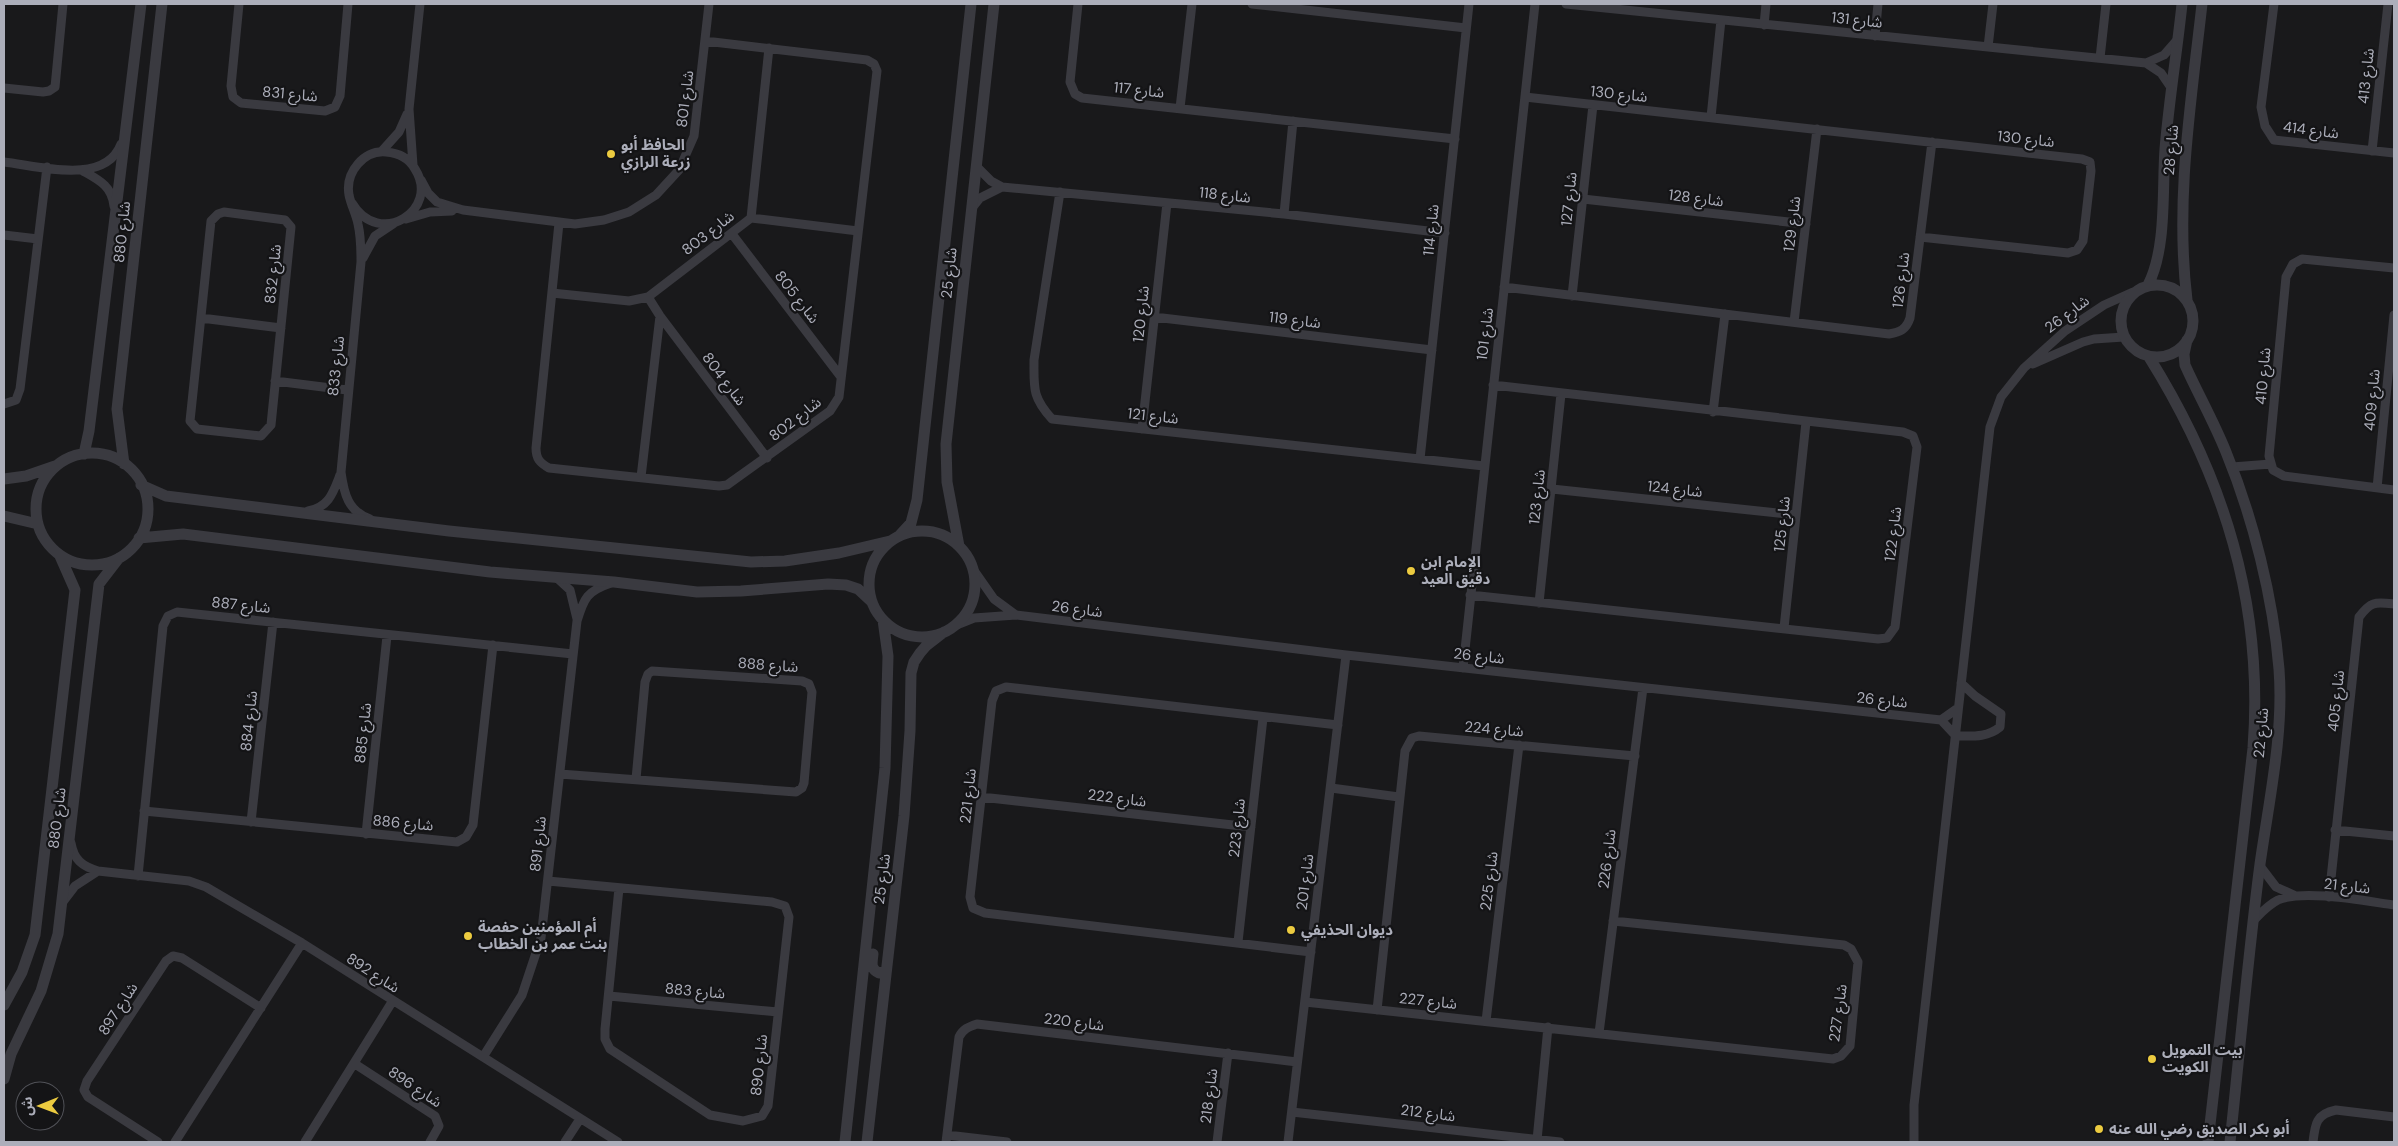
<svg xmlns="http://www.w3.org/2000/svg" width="2398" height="1146" font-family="'DM Sans','Noto Sans Arabic',sans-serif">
	<rect width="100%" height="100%" fill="#19191b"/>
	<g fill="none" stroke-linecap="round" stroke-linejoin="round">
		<path stroke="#3a3a40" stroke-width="9" d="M239 4 231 86 233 97 241 103 325 111 335 107 340 96 348 4
			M1078 4 1070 82 1075 94 1082 98 1455 139
			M1252 4 1466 28
			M1566 4 2146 63 2161 73 2172 89
			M2274 4 2261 107 2265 126 2274 140 2394 153
			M1764 25 1766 4
			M1875 36 1878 4
			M1988 47 1993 4
			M2100 58 2106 4
			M2146 63 2164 55 2178 39
			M4 88 43 92 49 91 55 87 63 4
			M1525 97 2082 159 2090 162 2091 171 2083 241 2077 250 2068 253 1920 237
			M1180 108 1192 4
			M1711 117 1721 20
			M2372 151 2388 4
			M381 152 399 132 407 114
			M4 162C39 166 105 186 121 144
			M413 165 409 109 420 4
			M976 166 991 181 1002 187 1284 214 1445 233
			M83 171C99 180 112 186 114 206
			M421 180 428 193 437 202 463 210 575 224 604 220 629 212 656 195 679 170 694 136 709 4
			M1060 192 1034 360C1034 388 1032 397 1052 419L1484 466
			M1583 199 1806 224
			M352 203C379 249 441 210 415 169 409 158 398 153 386 152 364 150 345 172 349 195 351 205 356 214 358 224 361 237 361 250 361 262L341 472C344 494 348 511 370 519
			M972 208 980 198 1002 187
			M224 212 285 220 291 227 271 425 261 436 197 429 190 421 211 221 218 214Z
			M1284 214 1293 121
			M751 218 858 231
			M406 219 430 212 452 211
			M559 223 536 448C536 459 540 463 549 468L719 486 727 485 830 411 839 397 877 71 874 64 867 60 705 41
			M732 234 841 377
			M4 235 38 239
			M363 258 375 236 393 224
			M2394 268 2302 259 2293 264 2286 277 2269 456 2273 470 2284 476 2394 490
			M1504 287 1889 334C1900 332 1906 330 1910 318L1932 142
			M552 293 629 301 648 297 751 218 769 48
			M1572 296 1593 105
			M648 297 660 316 767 458
			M1154 317 1432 350
			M201 318 281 328
			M1794 322 1817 129
			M2033 364 2083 342 2094 339 2124 337
			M275 381 347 390
			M4 404 16 400 20 389 47 167
			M1713 412 1725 314
			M1142 429 1167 203
			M1420 459 1469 4
			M2232 467 2271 464
			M641 477 660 316
			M2377 488 2394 315
			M1552 489 1796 515
			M308 511C329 507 333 493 340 475
			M973 569 994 599 1016 615
			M557 578 570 590 577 619
			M1470 595 1878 639 1887 638 1895 627 1917 447 1913 436 1903 432 1493 385
			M1539 603 1561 394
			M954 626 974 618 1016 615 1346 655 1941 720 1958 708
			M1784 628 1806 422
			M1463 668 1535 4
			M1941 720 1956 736C1971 736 1987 738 2000 727L2001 714 1975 696 1961 683
			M560 774 796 792 802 788 804 783 812 692 809 684 802 681 652 671 648 674 645 682 636 779
			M1331 788 1399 797
			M981 797 1251 827
			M144 811 457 842 466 837 473 825 493 645
			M251 822 273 622
			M2335 830 2394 836
			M366 834 387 636
			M71 843C74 860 82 866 98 871L189 881 206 887 302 943 618 1142
			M2260 866 2276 887 2296 896
			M138 876 163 626 168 616 177 612 573 654
			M548 881 772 902 785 906 789 917 768 1106 762 1116 743 1121 710 1115 610 1049 605 1039V1029L619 888
			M2329 897 2359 617C2371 601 2375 602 2394 604
			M62 903 75 886 98 871
			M2254 920C2261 913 2268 905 2278 900 2303 889 2365 901 2394 905
			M1238 942 1263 718
			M1311 952 985 913 973 908 970 897 992 701 996 691 1006 687 1338 725
			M609 996 778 1012
			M1305 1002 1833 1059 1841 1056 1850 1046 1858 962 1851 949 1844 945 1613 921
			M1377 1010 1405 751 1412 738 1419 736 1635 756
			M1486 1021 1519 745
			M1599 1033 1643 688
			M483 1057 522 995 541 938 577 621C584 598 587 591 611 583
			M355 1064 435 1116 439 1126 430 1142
			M1292 1112 1560 1142
			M947 1135 1007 1142
			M1537 1140 1548 1027
			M158 1142 88 1097 84 1090 87 1081 166 961 173 956 182 958 261 1008
			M175 1142 302 943
			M305 1142 392 1002
			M565 1142 580 1119
			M946 1142 959 1037C963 1029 968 1027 977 1024L1297 1062
			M1217 1142 1228 1053
			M1288 1142 1346 655
			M1914 1142V1105L1990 427 2001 397 2024 368 2065 331 2104 305 2133 292
			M2313 1142C2315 1124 2316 1114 2336 1110L2394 1117"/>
		<path stroke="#3a3a40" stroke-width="11" d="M2121 321a36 36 0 1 1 72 0a36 36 0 1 1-72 0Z
			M2148 285C2167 248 2162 190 2165 149 2169 100 2177 52 2182 4
			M2187 300C2175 200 2191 103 2202 4
			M2187 340 2184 354 2185 365C2198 394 2214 422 2226 452 2253 518 2273 597 2279 669 2284 733 2269 800 2260 864 2248 956 2240 1049 2230 1142
			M2149 357C2224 477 2264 605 2253 748L2208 1142
			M36 509a56 56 0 1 1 112 0a56 56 0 1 1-112 0Z
			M84 454 89 431 141 4
			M124 464 117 409 162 4
			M4 479 26 476 55 466
			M141 485 166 496 449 531 751 562 785 561 839 553 890 541
			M4 516 38 524
			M869 584a53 53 0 1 1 106 0a53 53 0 1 1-106 0Z
			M899 536 911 523 917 500 971 4
			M139 538 183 534 490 572 614 582 697 592 741 591 828 584 846 585 858 589 872 602
			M959 546 947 482 946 444 994 4
			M873 954C872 963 870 969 879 973L886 971
			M4 1005 22 972 35 935 75 590 60 556
			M4 1079 11 1054 41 991 58 934 99 584 119 558
			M845 1142 885 768 888 656 883 620
			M867 1142 904 816 910 731 911 673 914 662 920 653 926 646 944 632"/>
	</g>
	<g fill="#eccb40" stroke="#141416" stroke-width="2">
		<circle cx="611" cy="154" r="5"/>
		<circle cx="1411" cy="571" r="5"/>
		<circle cx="1291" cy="930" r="5"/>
		<circle cx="468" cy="936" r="5"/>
		<circle cx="2152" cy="1059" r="5"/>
		<circle cx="2099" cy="1129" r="5"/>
	</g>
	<g text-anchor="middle" stroke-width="4.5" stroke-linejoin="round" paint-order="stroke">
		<g font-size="15" fill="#acaeba" stroke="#141416">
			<text transform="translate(1857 20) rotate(6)" y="5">شارع 131</text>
			<text transform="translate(2366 76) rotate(-84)" y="5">شارع 413</text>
			<text transform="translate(1139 90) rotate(6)" y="5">شارع 117</text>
			<text transform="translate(290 94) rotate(5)" y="5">شارع 831</text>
			<text transform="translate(1619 94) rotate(6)" y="5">شارع 130</text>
			<text transform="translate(685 99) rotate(-83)" y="5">شارع 801</text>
			<text transform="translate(2311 130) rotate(7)" y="5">شارع 414</text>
			<text transform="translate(2026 139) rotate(6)" y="5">شارع 130</text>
			<text transform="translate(2171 150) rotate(-85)" y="5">شارع 28</text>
			<text transform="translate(1225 195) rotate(6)" y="5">شارع 118</text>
			<text transform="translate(1696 198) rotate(7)" y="5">شارع 128</text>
			<text transform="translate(1569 199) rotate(-84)" y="5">شارع 127</text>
			<text transform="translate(1792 224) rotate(-83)" y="5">شارع 129</text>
			<text transform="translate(1431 230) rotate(-84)" y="5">شارع 114</text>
			<text transform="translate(122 232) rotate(-84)" y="5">شارع 880</text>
			<text transform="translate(708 233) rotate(-38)" y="5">شارع 803</text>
			<text transform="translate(949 273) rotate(-84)" y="5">شارع 25</text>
			<text transform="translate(273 274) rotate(-84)" y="5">شارع 832</text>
			<text transform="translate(1901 280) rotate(-83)" y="5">شارع 126</text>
			<text transform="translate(797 297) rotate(52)" y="5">شارع 805</text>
			<text transform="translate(1141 314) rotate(-84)" y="5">شارع 120</text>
			<text transform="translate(2067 314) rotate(-37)" y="5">شارع 26</text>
			<text transform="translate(1295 320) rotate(7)" y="5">شارع 119</text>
			<text transform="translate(1485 334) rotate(-83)" y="5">شارع 101</text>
			<text transform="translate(336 366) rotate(-84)" y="5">شارع 833</text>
			<text transform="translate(2263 376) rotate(-85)" y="5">شارع 410</text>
			<text transform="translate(724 379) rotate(53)" y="5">شارع 804</text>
			<text transform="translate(2372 400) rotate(-85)" y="5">شارع 409</text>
			<text transform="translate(1153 416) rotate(6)" y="5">شارع 121</text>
			<text transform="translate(795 419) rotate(-38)" y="5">شارع 802</text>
			<text transform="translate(1675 489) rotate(6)" y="5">شارع 124</text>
			<text transform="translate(1537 497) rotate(-84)" y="5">شارع 123</text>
			<text transform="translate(1782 524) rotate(-84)" y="5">شارع 125</text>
			<text transform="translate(1893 534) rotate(-83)" y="5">شارع 122</text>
			<text transform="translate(241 605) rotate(6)" y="5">شارع 887</text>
			<text transform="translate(1077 609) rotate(7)" y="5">شارع 26</text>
			<text transform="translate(1479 656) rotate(6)" y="5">شارع 26</text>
			<text transform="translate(768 665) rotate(4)" y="5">شارع 888</text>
			<text transform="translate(1882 700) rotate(6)" y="5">شارع 26</text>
			<text transform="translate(2336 701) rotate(-84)" y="5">شارع 405</text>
			<text transform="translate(249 721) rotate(-84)" y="5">شارع 884</text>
			<text transform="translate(1494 729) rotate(5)" y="5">شارع 224</text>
			<text transform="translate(363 733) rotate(-84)" y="5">شارع 885</text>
			<text transform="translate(2261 733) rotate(-85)" y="5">شارع 22</text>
			<text transform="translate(968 796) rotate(-84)" y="5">شارع 221</text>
			<text transform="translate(1117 798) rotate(7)" y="5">شارع 222</text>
			<text transform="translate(57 818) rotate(-83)" y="5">شارع 880</text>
			<text transform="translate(403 823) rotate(5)" y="5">شارع 886</text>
			<text transform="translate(1237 828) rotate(-84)" y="5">شارع 223</text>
			<text transform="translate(538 844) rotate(-84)" y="5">شارع 891</text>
			<text transform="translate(1607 859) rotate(-83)" y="5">شارع 226</text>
			<text transform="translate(882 879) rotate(-83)" y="5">شارع 25</text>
			<text transform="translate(1489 881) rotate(-83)" y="5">شارع 225</text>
			<text transform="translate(1305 882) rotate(-83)" y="5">شارع 201</text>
			<text transform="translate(2347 886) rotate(6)" y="5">شارع 21</text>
			<text transform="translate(373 973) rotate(33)" y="5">شارع 892</text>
			<text transform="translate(695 991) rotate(5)" y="5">شارع 883</text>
			<text transform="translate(1428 1001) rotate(6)" y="5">شارع 227</text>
			<text transform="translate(118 1009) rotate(-57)" y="5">شارع 897</text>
			<text transform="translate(1838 1013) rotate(-82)" y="5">شارع 227</text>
			<text transform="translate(1074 1022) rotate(7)" y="5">شارع 220</text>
			<text transform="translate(759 1065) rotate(-84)" y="5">شارع 890</text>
			<text transform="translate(415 1087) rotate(34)" y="5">شارع 896</text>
			<text transform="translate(1209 1096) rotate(-83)" y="5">شارع 218</text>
			<text transform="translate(1428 1113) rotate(7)" y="5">شارع 212</text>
		</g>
		<g font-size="15" font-weight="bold" fill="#acaeba" stroke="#141416" text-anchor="start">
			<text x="621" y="150">الحافظ أبو<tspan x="621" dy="17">زرعة الرازي</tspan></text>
			<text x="1421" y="567">الإمام ابن<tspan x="1421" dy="17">دقيق العيد</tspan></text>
			<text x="478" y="932">أم المؤمنين حفصة<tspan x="478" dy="17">بنت عمر بن الخطاب</tspan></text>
			<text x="1301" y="935">ديوان الحذيفي</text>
			<text x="2162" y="1055">بيت التمويل<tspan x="2162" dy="17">الكويت</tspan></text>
			<text x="2109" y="1134">أبو بكر الصديق رضي الله عنه</text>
		</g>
	</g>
	<rect width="2398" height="1146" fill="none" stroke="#acaeba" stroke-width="10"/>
	<g transform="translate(40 1106) rotate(269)"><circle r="24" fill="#141416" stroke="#515258"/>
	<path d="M0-4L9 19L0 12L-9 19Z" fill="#eccb40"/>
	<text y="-8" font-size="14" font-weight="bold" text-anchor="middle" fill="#acaeba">ش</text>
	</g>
</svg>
